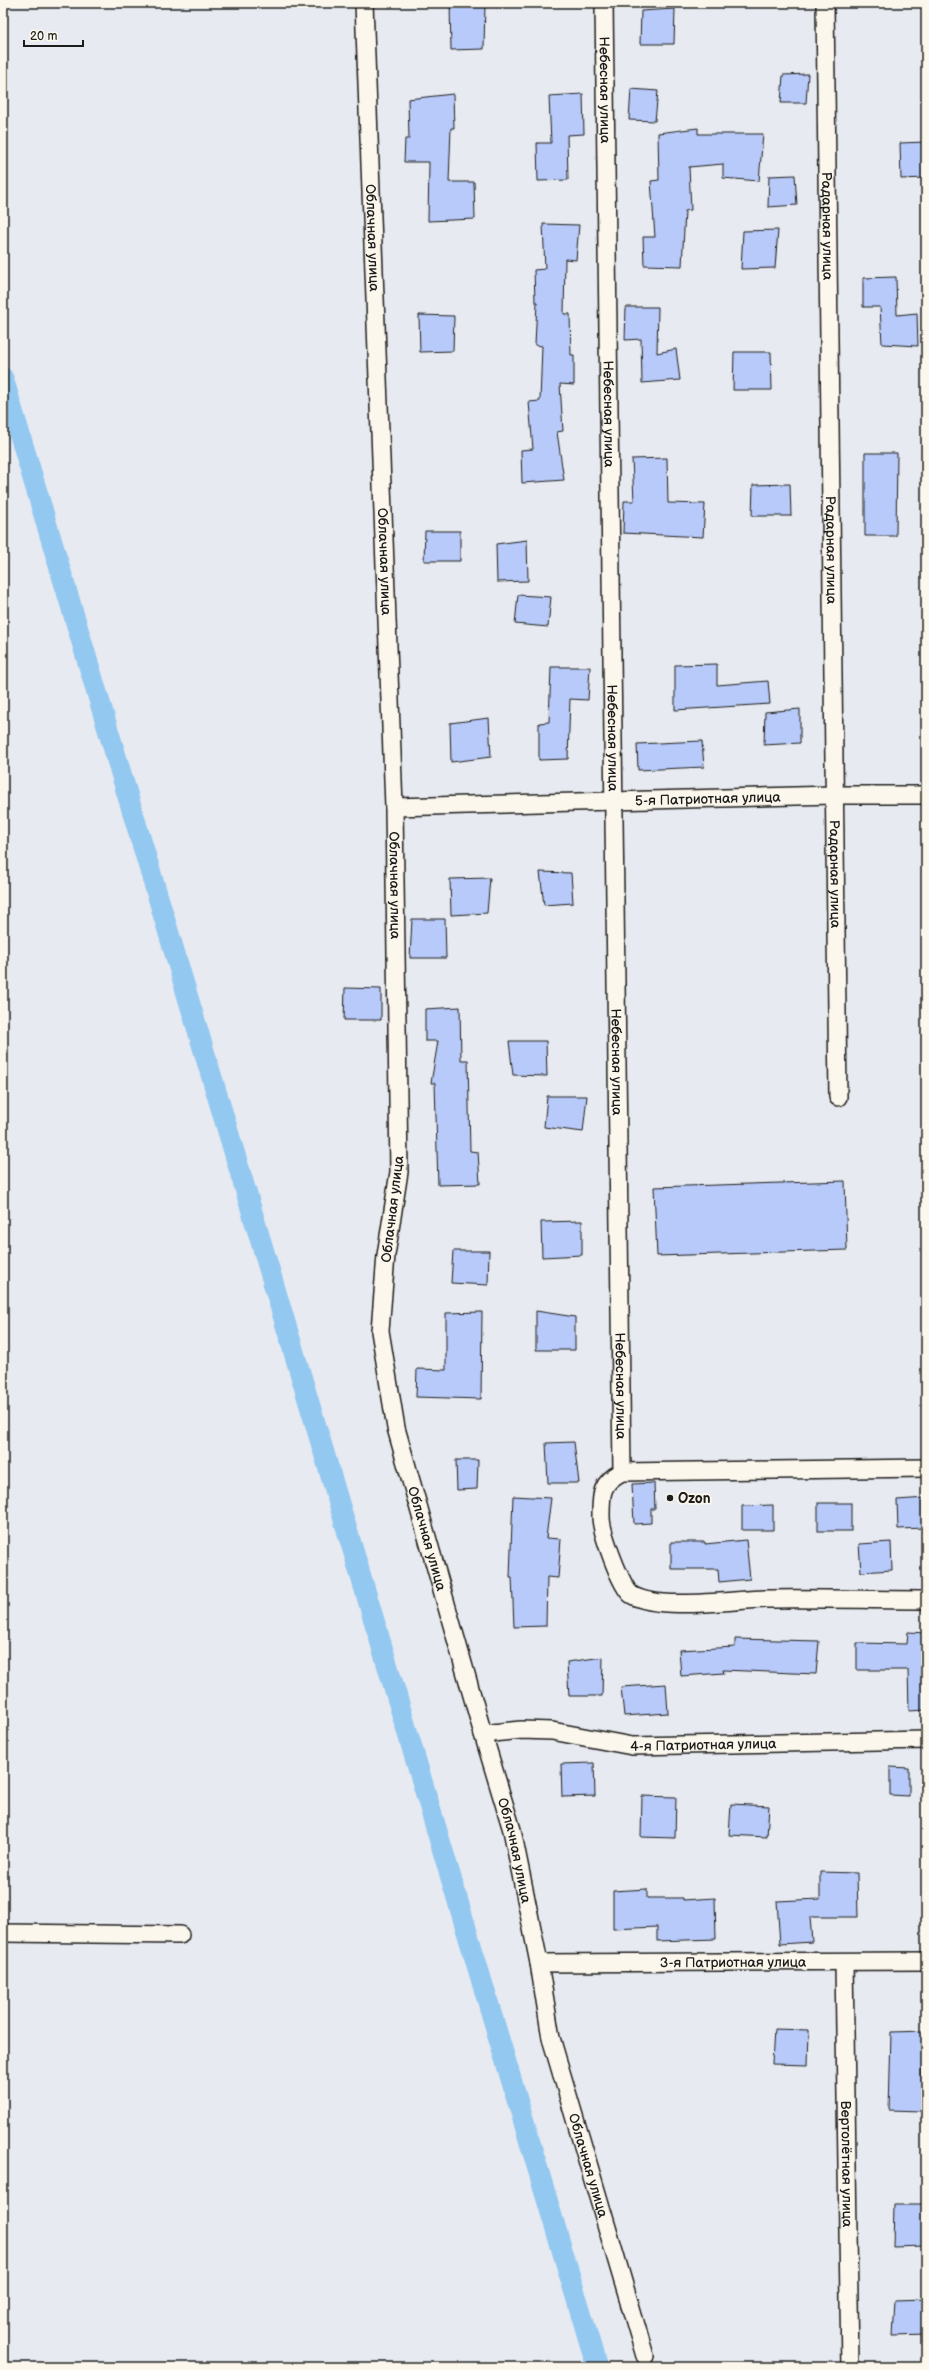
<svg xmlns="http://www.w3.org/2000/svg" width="929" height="2370" font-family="'Balsamiq Sans',sans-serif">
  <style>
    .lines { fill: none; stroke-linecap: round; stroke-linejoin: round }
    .canal { stroke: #93c8f1; stroke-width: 21 }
    .building { fill: #b7caf9; stroke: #1c1c1c }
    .minor-casing { stroke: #1c1c1c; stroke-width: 20 }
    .minor { stroke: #fbf7ec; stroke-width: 17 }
    .poi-dot { fill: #1c1c1c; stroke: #fbf7ec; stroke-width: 1.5 }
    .labels { text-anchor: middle; stroke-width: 3.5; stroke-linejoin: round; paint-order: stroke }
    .street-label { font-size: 14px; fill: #1c1c1c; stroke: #fbf7ec }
    .poi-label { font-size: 14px; font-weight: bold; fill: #1c1c1c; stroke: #fbf7ec; text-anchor: start }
  </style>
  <rect width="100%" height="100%" fill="#e7eaf0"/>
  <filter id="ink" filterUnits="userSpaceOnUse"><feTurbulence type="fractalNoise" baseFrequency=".025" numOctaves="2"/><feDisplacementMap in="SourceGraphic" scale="8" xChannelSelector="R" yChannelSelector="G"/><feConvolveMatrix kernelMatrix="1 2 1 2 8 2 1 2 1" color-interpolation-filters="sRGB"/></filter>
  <g filter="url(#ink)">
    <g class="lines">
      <polyline class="canal" points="3,378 597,2367"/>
    </g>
    <g class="building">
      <polygon points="485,3 484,49 451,50 450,5"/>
      <polygon points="675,9 674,44 640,44 641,11"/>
      <polygon points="808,74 806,103 781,103 783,75"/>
      <polygon points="631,89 658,91 655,121 629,120"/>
      <polygon points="453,94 454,128 451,128 449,182 474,182 475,219 428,221 429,162 404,162 405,139 409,139 408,99"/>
      <polygon points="583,94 584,134 567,135 568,180 538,181 537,143 551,143 549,96"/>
      <polygon points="698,128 698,134 763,134 759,181 723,178 723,164 689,167 691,210 685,211 682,266 644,265 643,237 655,237 651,181 659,180 658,133"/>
      <polygon points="926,142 926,178 901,179 900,143"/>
      <polygon points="795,175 797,205 768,207 769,176"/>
      <polygon points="543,224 579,225 576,260 565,259 564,314 570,314 571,355 574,355 574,385 560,384 563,431 557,432 564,480 522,483 521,450 533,449 529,402 540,401 542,346 535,345 537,302 535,302 534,270 545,269"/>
      <polygon points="778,230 775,268 741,269 743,231"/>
      <polygon points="896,277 897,315 917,313 918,346 882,344 880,307 863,307 863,278"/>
      <polygon points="626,307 658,307 657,353 676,349 680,380 642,383 641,339 625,340"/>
      <polygon points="419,315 454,316 453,351 420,352"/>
      <polygon points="734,352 771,352 772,390 733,390"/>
      <polygon points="865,453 897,453 896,536 865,536"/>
      <polygon points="667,458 668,503 705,504 703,537 623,533 624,501 634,501 632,459"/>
      <polygon points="790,484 791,516 752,516 753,485"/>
      <polygon points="425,531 460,531 460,561 424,561"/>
      <polygon points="527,540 528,581 497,582 496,544"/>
      <polygon points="518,595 551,597 548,627 515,624"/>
      <polygon points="717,664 717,685 768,681 770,704 675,710 675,665"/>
      <polygon points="551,667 590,667 588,700 570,699 568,759 539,760 539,723 549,722"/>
      <polygon points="800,709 800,743 764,745 765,712"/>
      <polygon points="489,718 491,757 451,762 450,723"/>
      <polygon points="702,741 704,767 638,770 637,744"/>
      <polygon points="540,872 571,873 573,903 544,905"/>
      <polygon points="490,878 487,913 451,915 450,879"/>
      <polygon points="412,919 445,919 446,958 410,958"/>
      <polygon points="345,988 381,989 381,1020 344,1020"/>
      <polygon points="460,1007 461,1060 468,1060 470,1151 478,1152 480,1184 438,1185 435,1083 431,1083 438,1041 425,1041 425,1009"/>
      <polygon points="509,1041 546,1041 547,1076 513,1075"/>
      <polygon points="547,1096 587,1096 583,1132 544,1127"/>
      <polygon points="845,1181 847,1250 657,1256 654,1187"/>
      <polygon points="582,1221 582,1255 542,1257 541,1222"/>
      <polygon points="453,1251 489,1251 488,1285 451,1283"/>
      <polygon points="536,1311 575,1317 575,1350 536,1350"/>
      <polygon points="482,1312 481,1399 416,1397 417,1369 446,1370 446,1313"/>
      <polygon points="574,1442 579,1483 548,1483 546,1443"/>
      <polygon points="456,1460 478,1460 477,1489 457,1490"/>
      <polygon points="654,1483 655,1509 651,1509 651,1523 634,1524 632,1484"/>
      <polygon points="513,1496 551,1498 546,1538 561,1539 558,1578 547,1577 546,1626 514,1627 512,1577 510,1577"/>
      <polygon points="926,1498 926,1528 898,1529 897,1500"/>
      <rect x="818" y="1503" width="33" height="28"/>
      <polygon points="773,1505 773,1530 742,1530 742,1506"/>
      <polygon points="746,1540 750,1579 719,1582 718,1569 671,1569 671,1542 705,1542 705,1544"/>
      <polygon points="891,1542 892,1570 861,1572 859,1544"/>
      <polygon points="908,1632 926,1633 926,1710 909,1711 908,1670 857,1670 857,1643 907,1644"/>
      <polygon points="735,1639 819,1641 816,1674 723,1670 724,1673 681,1676 679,1650 735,1647"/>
      <polygon points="603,1657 602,1696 569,1696 567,1662"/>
      <polygon points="666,1684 668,1713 624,1716 621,1687"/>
      <polygon points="594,1763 595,1796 562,1797 561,1764"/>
      <polygon points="890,1767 909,1768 909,1796 890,1795"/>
      <polygon points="642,1796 676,1797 675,1838 641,1837"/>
      <polygon points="731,1804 769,1806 767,1837 729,1835"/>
      <polygon points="820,1872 857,1873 858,1917 810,1917 812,1942 780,1944 777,1901 820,1899"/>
      <polygon points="647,1889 647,1898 683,1898 683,1900 715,1898 716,1939 657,1941 657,1927 613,1929 613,1891"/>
      <polygon points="774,2029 809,2030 808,2065 772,2064"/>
      <polygon points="926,2031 926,2070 922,2069 921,2111 889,2110 891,2032"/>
      <polygon points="894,2204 926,2204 926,2246 893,2247"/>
      <polygon points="926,2299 926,2335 893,2336 895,2300"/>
    </g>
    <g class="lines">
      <g class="minor-casing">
        <g id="minor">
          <path id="s1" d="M364,3L394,807L399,1172L386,1255L380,1331L396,1428L483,1734L512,1830L539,1963L551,2038L645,2356"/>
          <path id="s2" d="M604,3L622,1472"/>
          <path id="s3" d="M825,3L838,1097"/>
          <path id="s4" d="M394,807L834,795H926"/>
          <path d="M926,1468L622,1472C600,1483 601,1495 601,1517C601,1531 621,1588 632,1595C659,1611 732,1600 765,1599C819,1598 872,1600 926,1600"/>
          <path id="s5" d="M483,1734L521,1730L552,1731L632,1746L926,1740"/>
          <polyline points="3,1933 180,1935"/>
          <path id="s6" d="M844,1962L850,2367"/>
          <path id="s7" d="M539,1963L926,1961"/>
        </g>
      </g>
      <use href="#minor" class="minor"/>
    </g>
  </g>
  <circle class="poi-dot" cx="670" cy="1498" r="4"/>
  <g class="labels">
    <g class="street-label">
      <text dy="5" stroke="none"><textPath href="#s2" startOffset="87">Небесная улица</textPath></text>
      <text dy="5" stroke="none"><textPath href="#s3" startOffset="223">Радарная улица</textPath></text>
      <text dy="5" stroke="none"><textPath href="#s1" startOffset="235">Облачная улица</textPath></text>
      <text dy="5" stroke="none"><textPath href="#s2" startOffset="411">Небесная улица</textPath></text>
      <text dy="5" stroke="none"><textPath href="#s3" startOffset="547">Радарная улица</textPath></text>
      <text dy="5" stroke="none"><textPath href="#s1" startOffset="559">Облачная улица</textPath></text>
      <text dy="5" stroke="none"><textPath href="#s2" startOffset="735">Небесная улица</textPath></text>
      <text dy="5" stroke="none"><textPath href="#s4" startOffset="314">5-я Патриотная улица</textPath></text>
      <text dy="5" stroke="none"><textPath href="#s3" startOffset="871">Радарная улица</textPath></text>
      <text dy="5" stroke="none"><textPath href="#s1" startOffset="883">Облачная улица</textPath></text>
      <text dy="5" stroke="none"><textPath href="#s2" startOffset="1059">Небесная улица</textPath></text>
      <text transform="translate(392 1209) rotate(-83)" y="5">Облачная улица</text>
      <text dy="5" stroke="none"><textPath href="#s2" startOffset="1383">Небесная улица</textPath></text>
      <text dy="5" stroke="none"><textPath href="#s1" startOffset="1543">Облачная улица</textPath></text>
      <text dy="5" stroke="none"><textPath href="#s5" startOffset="222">4-я Патриотная улица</textPath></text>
      <text dy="5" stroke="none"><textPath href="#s1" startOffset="1867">Облачная улица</textPath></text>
      <text dy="5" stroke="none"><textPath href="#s7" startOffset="194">3-я Патриотная улица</textPath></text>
      <text dy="5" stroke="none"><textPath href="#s6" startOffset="202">Вертолётная улица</textPath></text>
      <text dy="5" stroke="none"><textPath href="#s1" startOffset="2191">Облачная улица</textPath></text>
    </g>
    <g class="poi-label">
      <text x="678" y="1503">Ozon</text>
    </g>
  </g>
  <rect width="929" height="2370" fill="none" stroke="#fbf7ec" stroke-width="16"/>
  <rect x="8" y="8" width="913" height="2354" fill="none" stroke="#1c1c1c" stroke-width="1.5" filter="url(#ink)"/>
  <path d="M24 40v6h59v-6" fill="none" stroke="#1c1c1c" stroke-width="2"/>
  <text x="30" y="40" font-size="12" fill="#1c1c1c" stroke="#fbf7ec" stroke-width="3" paint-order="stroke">20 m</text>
</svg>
